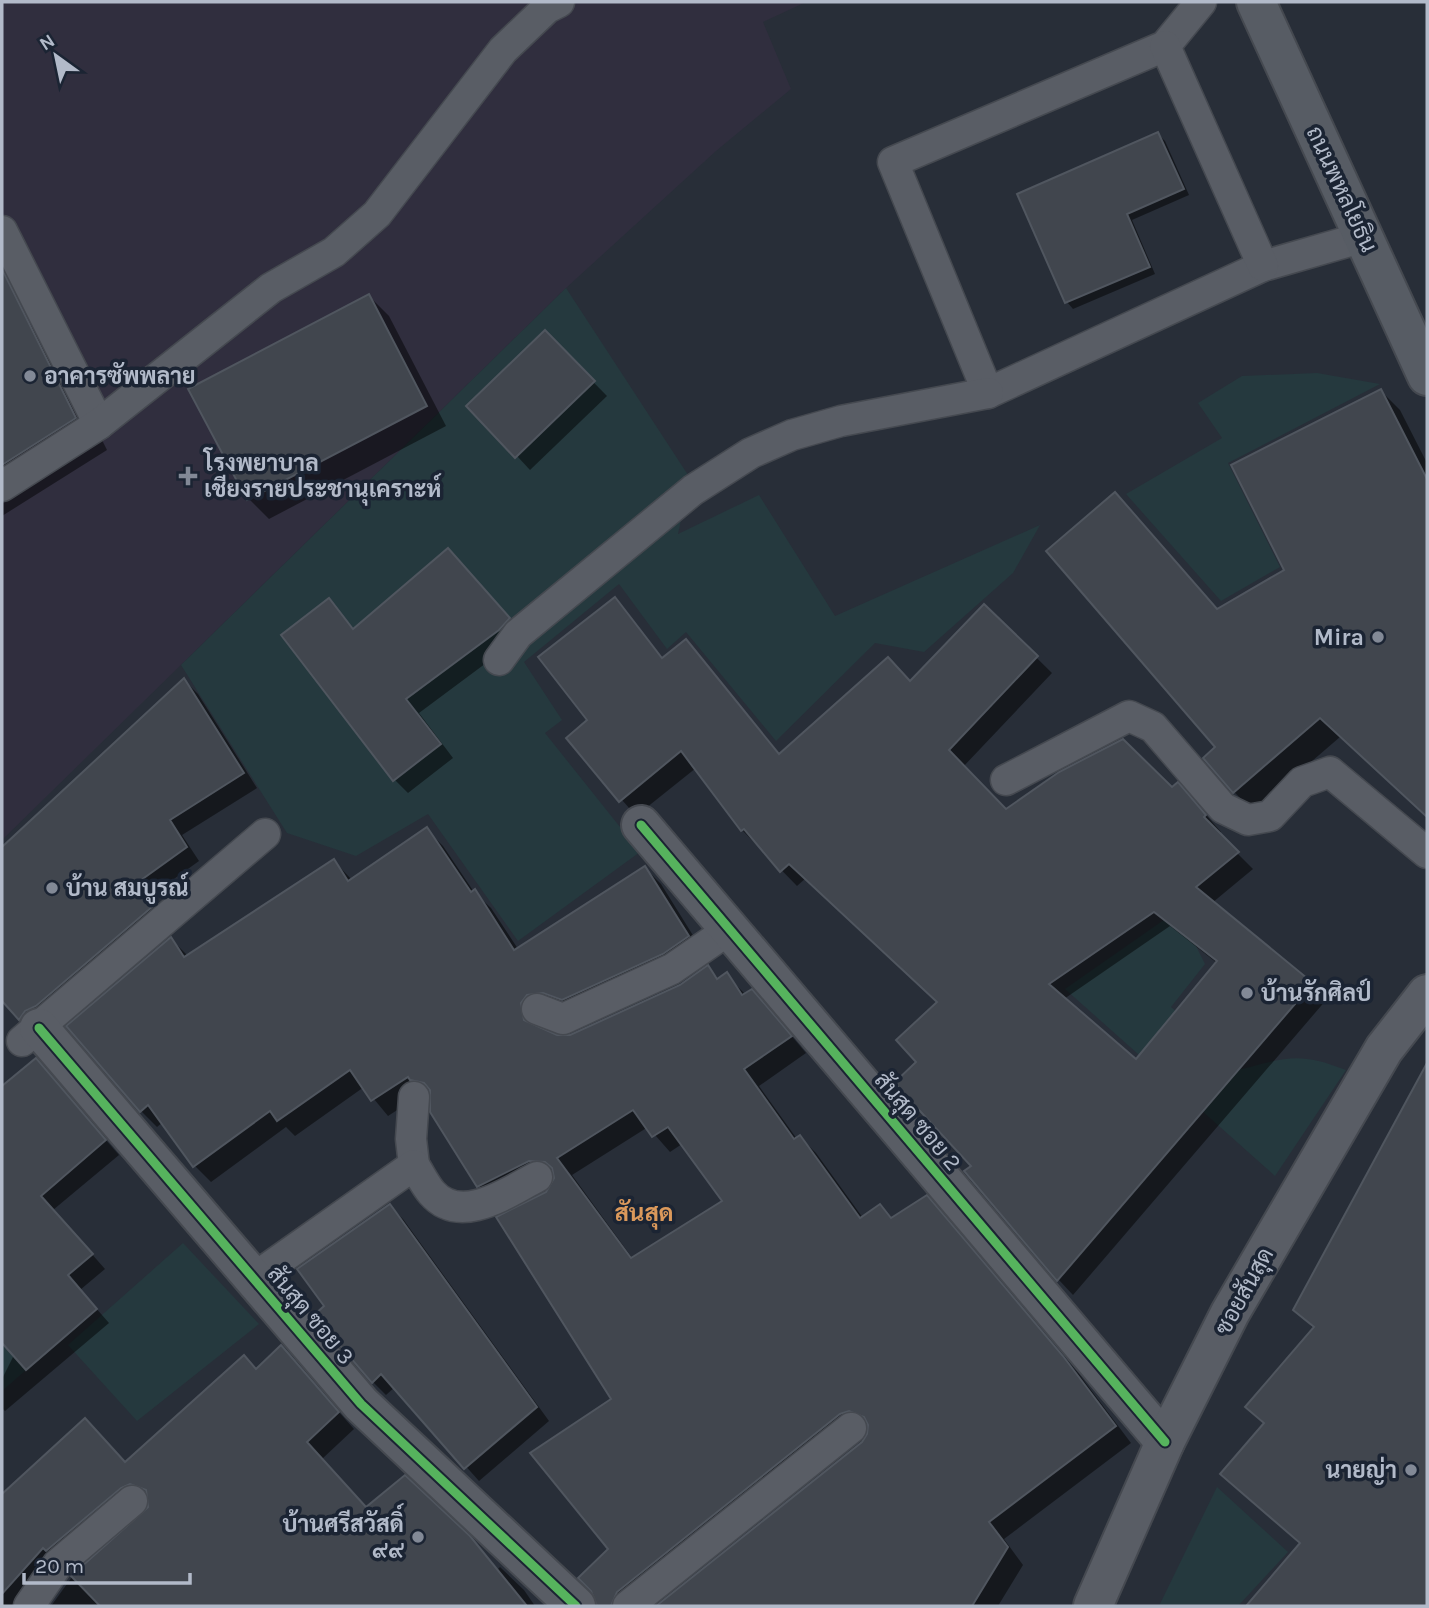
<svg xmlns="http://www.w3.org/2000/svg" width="1429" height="1608" font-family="Karla,Sarabun,sans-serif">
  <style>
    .medical { fill: #302e3e }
    .green { fill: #25393e }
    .shadow { fill: #0007; fill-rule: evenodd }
    .building { fill: #41464e; stroke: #50565f; stroke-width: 2; fill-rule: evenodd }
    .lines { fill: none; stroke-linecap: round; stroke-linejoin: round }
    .lane-casing { stroke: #454950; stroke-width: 33 }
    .street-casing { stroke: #454950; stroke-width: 42 }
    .secondary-casing { stroke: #454950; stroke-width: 42 }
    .lane { stroke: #595d65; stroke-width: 30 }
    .street { stroke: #595d65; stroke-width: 38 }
    .secondary { stroke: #575c64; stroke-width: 38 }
    .cycleway-casing { stroke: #1b2433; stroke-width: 13 }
    .cycleway { stroke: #56b35d; stroke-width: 9 }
    .poi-dot { fill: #828996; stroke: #1b2433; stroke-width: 2.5 }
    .labels { text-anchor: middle; stroke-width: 7; stroke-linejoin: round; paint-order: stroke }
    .street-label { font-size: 23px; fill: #b2bac9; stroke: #1b2433 }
    .poi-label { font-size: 23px; font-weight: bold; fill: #b2bac9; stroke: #1b2433; text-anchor: start }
    .neighbourhood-label { font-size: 24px; font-weight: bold; fill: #db995b; stroke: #1b2433 }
  </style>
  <rect width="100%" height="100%" fill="#282e38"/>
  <polygon class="medical" points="2,2 806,2 763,22 791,89 716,151 566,288 2,840"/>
  <g class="green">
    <polygon points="566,288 690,478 678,534 759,495 835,616 1040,525 1013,573 924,652 875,643 776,741 686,632 667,649 619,584 524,662 562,720 545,733 640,852 518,941 428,814 356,856 287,833 181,665"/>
    <polygon points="1317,373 1380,384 1228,463 1280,567 1221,601 1126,494 1222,438 1198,403 1242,376"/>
    <path d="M1201,894L1223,910L1195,944L1205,964L1171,1007L1242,1069C1288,1057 1300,1052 1346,1070L1275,1176L1065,989Z"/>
    <polygon points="183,1243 259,1324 137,1421 68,1345"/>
    <polygon points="2,1345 26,1370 2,1391"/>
    <polygon points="1217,1487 1288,1552 1238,1606 1159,1606"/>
  </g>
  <g class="shadow">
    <polygon points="1158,134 1165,141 1189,195 1132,220 1155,274 1073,309 1067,302"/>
    <polygon points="2,283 22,322 26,320 58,352 107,450 2,516"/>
    <polygon points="369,296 389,316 446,426 269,519 249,499 191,390"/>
    <polygon points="545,333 607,396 530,470 517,456"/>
    <polygon points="1381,391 1400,410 1427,463 1427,816 1340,737 1254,811 1234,792 1115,495 1218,611 1287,571"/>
    <polygon points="462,564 522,633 513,643 419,713 453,758 408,793 394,779 329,600 355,630"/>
    <path d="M615,600L664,659L686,641L781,755L911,682L984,606L1052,673L963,767L1006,811L1172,790L1193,800L1221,832L1218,834L1253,869L1212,903L1327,999L1073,1295L1058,1279L974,1166L919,1062L939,1002L806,878L797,886L742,830L696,768L636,816L568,738L589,720ZM1170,926L1217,963L1136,1062L1064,999Z"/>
    <polygon points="184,680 198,694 257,788 182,835 199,861 149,897 165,921 33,1032 2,999 2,850"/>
    <path d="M427,830L443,846L474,892L491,908L518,949L645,868L661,884L704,953L536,1020L538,1029L556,1037H570L680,986L708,968L719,979L726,975L746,995L768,1008L806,1053L759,1086L797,1139L800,1137L816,1153L863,1218L880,1206L893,1219L942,1213L1079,1374L1131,1443L1004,1539L1023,1565L998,1606H659L863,1443L869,1434L868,1428L857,1430L636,1606H599L611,1549L613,1400L547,1193L557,1177H546L495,1202L479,1186L431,1096L425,1092L388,1116L364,1087L295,1136L286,1127L211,1182L195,1166L163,1122L157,1127L141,1111L171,939L188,956L334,861L352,880ZM648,1127L670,1152L682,1144L725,1202L633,1259L572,1175Z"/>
    <polygon points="36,1060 119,1155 53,1210 105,1269 80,1290 109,1323 5,1411 2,1408 2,1379 14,1355 2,1341 2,1088"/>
    <polygon points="1427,1102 1427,1606 1248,1606 1301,1545 1222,1474 1265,1424 1314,1329 1295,1310"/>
    <polygon points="390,1206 403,1219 549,1421 479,1481 395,1387 386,1395 373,1382"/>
    <polygon points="281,1347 354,1429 322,1459 367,1509 469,1538 498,1569 500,1567 524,1590 535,1606 51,1606 72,1577 150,1507 147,1499 137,1503 35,1606 2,1606 2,1497 85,1420 126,1463 256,1370"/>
  </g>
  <g class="building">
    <polygon points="1158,132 1184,189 1127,214 1150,267 1065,303 1017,194"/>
    <polygon points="2,269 76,418 2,465"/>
    <polygon points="369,294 427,406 247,500 188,389"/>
    <polygon points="545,330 595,381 515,458 466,406"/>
    <polygon points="1381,389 1427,479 1427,817 1320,718 1233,793 1203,758 1215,747 1046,551 1115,492 1217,609 1284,570 1231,465"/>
    <polygon points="448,548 510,618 499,630 406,699 441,744 393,781 281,635 329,598 353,629"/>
    <path d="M615,597L662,658L686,639L779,754L888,657L910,681L984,604L1038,656L949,750L1006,809L1059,772L1123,739L1172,787L1178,782L1206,815L1204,817L1239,852L1196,887L1313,983L1057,1281L964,1171L971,1166L894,1083L916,1062L896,1040L937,1002L789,864L780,872L744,829L741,831L681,751L619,802L566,738L587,720L538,657ZM1154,912L1217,961L1136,1059L1049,984Z"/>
    <polygon points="184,678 244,773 170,820 187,847 137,883 152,907 36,1006 25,1011 19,1020 2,1001 2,847"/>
    <path d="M427,827L471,892L475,889L514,950L645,866L689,936L663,954L562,1000L543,993L527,995L521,1003L524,1020L557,1035H570L680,985L708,965L717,979L727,972L742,995L752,989L792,1036L744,1069L794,1139L800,1135L860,1218L880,1204L891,1218L927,1195L1063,1356L1116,1426L989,1522L1008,1547L972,1606H656L862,1442L867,1434L868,1425L864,1417L849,1411L840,1414L617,1592L611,1606H597L591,1591L578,1578L608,1549L530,1453L611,1399L496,1217L546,1192L554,1178L552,1168L545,1162L529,1161L477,1187L430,1112V1090L424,1083L410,1080L408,1077L371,1101L350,1070L277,1121L270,1111L193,1167L148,1105L140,1112L66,1026L171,937L184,957L334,859L348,881ZM633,1110L652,1137L668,1127L722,1201L631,1258L557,1158Z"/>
    <polygon points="36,1058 106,1140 41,1196 93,1254 68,1275 97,1309 26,1370 2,1343 2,1086"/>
    <polygon points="1427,1063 1427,1606 1246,1606 1300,1543 1220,1474 1264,1423 1245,1407 1314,1327 1293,1310"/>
    <polygon points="390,1204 537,1407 464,1469 381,1374 372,1383 314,1315 324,1306 297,1269"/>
    <polygon points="281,1345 339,1412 307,1442 366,1507 405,1475 470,1536 527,1606 100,1606 71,1576 148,1507 146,1490 130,1484 121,1488 46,1551 43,1548 2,1594 2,1494 85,1418 125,1462 244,1355 256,1369"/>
  </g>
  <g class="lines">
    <g class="lane-casing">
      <g id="lane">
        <polyline points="1201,2 1165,46 893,162 988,393 1263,266 1364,237"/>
        <polyline points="1165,46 1263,266"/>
        <polyline points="2,231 99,424"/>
        <polyline points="2,486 99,424 271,288 334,252 377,214 503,50 547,8 559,2"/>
        <polyline points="499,660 518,634 693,490 751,453 792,435 841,421 988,393"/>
        <polyline points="1006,780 1129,716 1153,727 1223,808 1248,820 1270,816 1302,782 1330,772 1427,853"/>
        <polyline points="537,1009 563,1019 672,969 730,929"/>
        <polyline points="22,1041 265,834"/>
        <polyline points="414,1097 411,1139 414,1165"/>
        <path d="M254,1278L414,1165C420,1174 425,1185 432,1193C461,1226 508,1192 537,1177"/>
        <polyline points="29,1606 58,1564 132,1501"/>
        <polyline points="628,1606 851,1428"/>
      </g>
    </g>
    <g class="street-casing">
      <g id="street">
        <polyline points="641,825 1165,1442"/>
        <polyline points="39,1028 361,1404 576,1606"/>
        <polyline points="1093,1606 1165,1442 1230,1313 1384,1049 1427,994"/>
      </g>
    </g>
    <g class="secondary-casing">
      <polyline id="secondary" points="1256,2 1427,376"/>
    </g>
    <use href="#lane" class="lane"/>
    <use href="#street" class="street"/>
    <use href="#secondary" class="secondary"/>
    <g class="cycleway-casing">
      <g id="cycleway">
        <polyline points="641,825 1165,1442"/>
        <polyline points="39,1028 361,1404 576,1606"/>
      </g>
    </g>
    <use href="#cycleway" class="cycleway"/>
  </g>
  <g class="poi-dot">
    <circle cx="30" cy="376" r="7"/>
    <path d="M184.5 465.5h7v7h7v7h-7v7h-7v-7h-7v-7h7z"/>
    <circle cx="1378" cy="637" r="7"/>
    <circle cx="52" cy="888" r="7"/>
    <circle cx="1247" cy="993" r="7"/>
    <circle cx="1411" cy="1470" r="7"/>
    <circle cx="418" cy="1537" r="7"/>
  </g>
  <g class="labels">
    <g class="street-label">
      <text transform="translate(1342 189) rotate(65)" y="8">ถนนพหลโยธิน</text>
      <text transform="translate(918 1121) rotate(50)" y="8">สันสุด ซอย 2</text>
      <text transform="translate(1244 1291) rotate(-61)" y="8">ซอยสันสุด</text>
      <text transform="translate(311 1315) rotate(50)" y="8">สันสุด ซอย 3</text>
    </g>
    <g class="poi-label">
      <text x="44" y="384">อาคารซัพพลาย</text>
      <text x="204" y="471">โรงพยาบาล<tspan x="204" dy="26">เชียงรายประชานุเคราะห์</tspan></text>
      <text x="1364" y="645" text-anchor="end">Mira</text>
      <text x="66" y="896">บ้าน สมบูรณ์</text>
      <text x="1261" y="1001">บ้านรักศิลป์</text>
      <text x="1397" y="1478" text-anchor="end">นายญ่า</text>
      <text x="404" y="1532" text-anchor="end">บ้านศรีสวัสดิ์<tspan x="404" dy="26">๙๙</tspan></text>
    </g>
    <g class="neighbourhood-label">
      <text x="644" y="1221">สันสุด</text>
    </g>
  </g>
  <rect width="1429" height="1608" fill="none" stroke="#b2bac9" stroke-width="7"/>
  <g transform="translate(56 56) rotate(327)" stroke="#1b2433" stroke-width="5" paint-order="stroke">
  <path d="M0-5L12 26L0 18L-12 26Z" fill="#b2bac9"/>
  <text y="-10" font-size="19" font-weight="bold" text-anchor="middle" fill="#b2bac9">N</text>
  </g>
  <path d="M24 1573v10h166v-10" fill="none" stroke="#b2bac9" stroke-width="3.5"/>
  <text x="35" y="1573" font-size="21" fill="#b2bac9" stroke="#1b2433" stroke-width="5" paint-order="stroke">20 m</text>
</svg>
